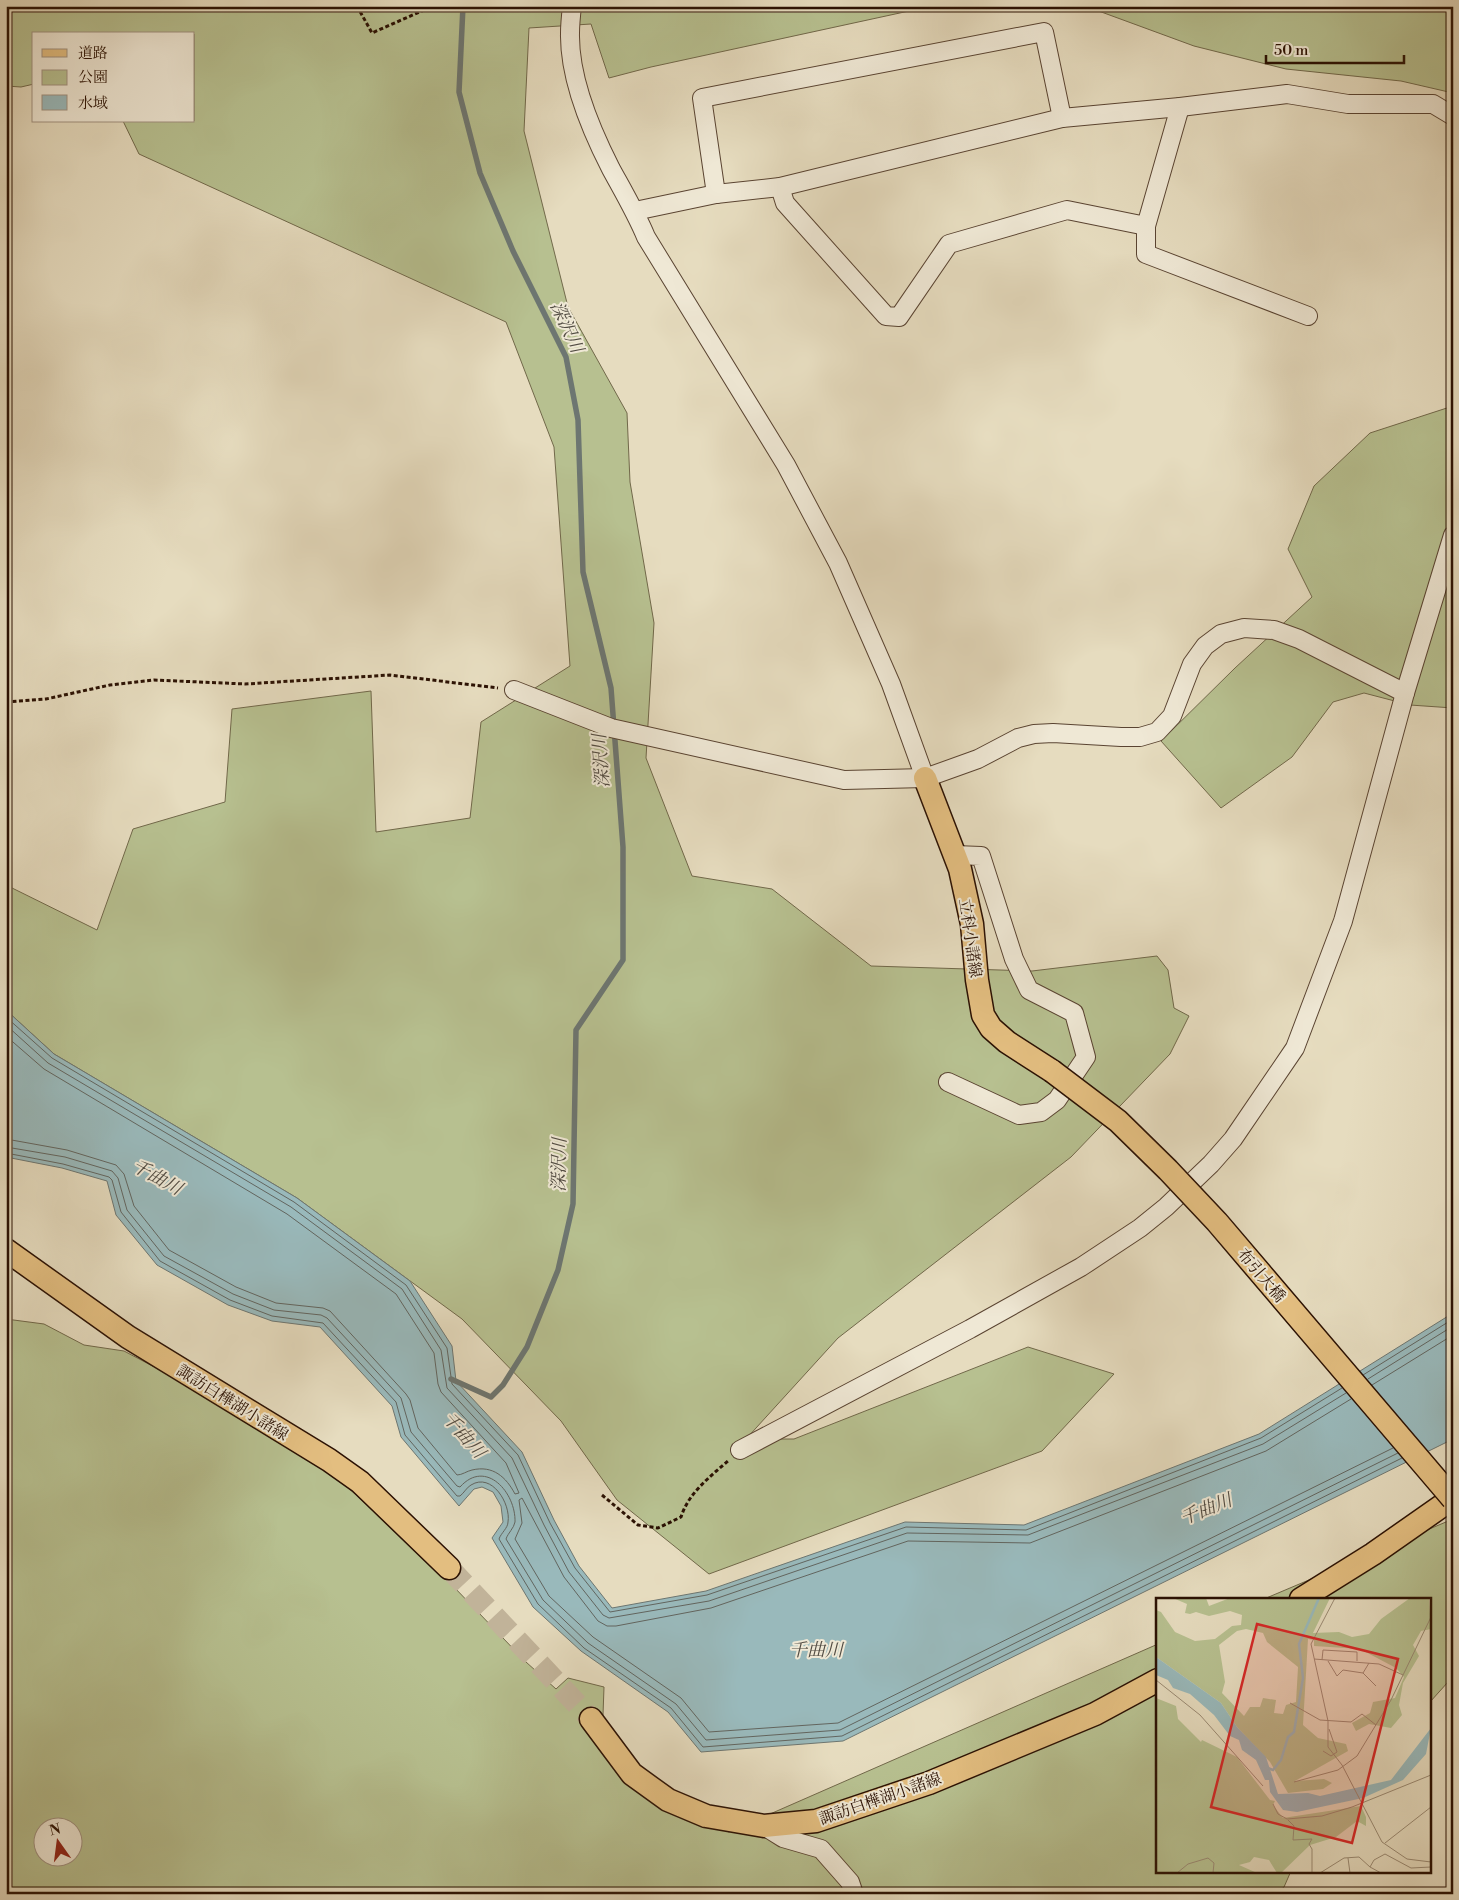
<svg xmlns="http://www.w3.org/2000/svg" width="1459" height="1900" font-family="'Libre Bodoni','Noto Serif JP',serif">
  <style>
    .green { fill: #b7c090; stroke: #71684a; fill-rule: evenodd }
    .water { fill: #99b9bb; stroke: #6d7671 }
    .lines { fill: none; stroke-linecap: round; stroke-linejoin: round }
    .shore { stroke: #62655f; stroke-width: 1 }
    .stream { stroke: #6d7671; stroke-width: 5.5 }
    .major-tunnel { stroke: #c1b399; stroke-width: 22; stroke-dasharray: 22 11; stroke-linecap: butt }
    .minor-casing { stroke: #5a4432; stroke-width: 20 }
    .major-casing { stroke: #2b1103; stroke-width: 25 }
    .path { stroke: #2b1103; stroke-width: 3; stroke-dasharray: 4 2.5; stroke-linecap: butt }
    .minor { stroke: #efe8d5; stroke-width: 18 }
    .major { stroke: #e3be80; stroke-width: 22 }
    .major-bridge-casing { stroke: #2b1103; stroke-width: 25; stroke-linecap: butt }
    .major-bridge { stroke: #e3be80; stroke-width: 22 }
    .labels { text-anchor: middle; stroke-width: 4; stroke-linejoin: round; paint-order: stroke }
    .street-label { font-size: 16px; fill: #2b1103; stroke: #efe8d5 }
    .water-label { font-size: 18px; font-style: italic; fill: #524c43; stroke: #efe8d5 }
    .inset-river { fill: none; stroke: #99b9bb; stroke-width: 2.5 }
    .inset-road { fill: none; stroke: #9b8b74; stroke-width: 1 }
    .view { fill: #d62828; fill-opacity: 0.15; stroke: #d62828; stroke-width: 2.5 }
    .inset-edge { fill: none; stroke: #2b1103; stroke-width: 2.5 }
  </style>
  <rect width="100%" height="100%" fill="#e6dcbf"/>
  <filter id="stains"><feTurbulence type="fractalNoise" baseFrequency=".004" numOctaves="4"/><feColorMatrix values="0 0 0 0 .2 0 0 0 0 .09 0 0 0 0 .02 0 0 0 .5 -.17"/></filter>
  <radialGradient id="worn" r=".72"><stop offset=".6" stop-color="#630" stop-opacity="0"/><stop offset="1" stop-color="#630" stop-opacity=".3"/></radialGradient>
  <g class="green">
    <polygon points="6,6 932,6 651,67 609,78 591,24 529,28 524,131 568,307 627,413 630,482 654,623 646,758 692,876 772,889 871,966 1032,971 1157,956 1168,970 1174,1008 1189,1016 1170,1054 1071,1157 838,1338 746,1439 794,1439 1028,1347 1114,1374 1042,1451 709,1574 617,1500 561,1421 462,1319 297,1198 54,1054 6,1010 6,885 97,930 133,829 225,802 232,709 371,691 376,832 470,818 481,722 570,666 554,447 506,322 139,154 123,121 194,121 194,34 34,34 34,84 21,87 6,86"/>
    <polygon points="1085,6 1453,6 1453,93 1401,81 1286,69 1194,46"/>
    <polygon points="1453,406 1453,708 1410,705 1364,693 1333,702 1292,757 1221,808 1161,741 1235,668 1312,597 1288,549 1314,486 1370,433"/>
    <path d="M6,1319L44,1324L84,1345L124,1351L223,1403L324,1466L428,1560L526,1662L556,1689L568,1678L604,1687L603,1715L591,1723L688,1817L729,1832L1158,1644V1871H1291L1284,1887L1276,1894H6ZM42,1828H72V1858H42Z"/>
    <polygon points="1453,1519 1453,1683 1448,1682 1430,1702 1430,1599 1264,1599"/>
  </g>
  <polygon class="water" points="6,1010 54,1054 297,1198 410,1281 452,1346 456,1381 522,1452 554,1520 579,1566 612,1608 706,1591 905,1522 1024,1525 1259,1434 1453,1313 1453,1439 843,1741 701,1752 668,1712 581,1651 533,1607 492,1538 503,1522 501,1506 493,1492 482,1487 474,1489 459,1506 401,1437 392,1406 320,1327 272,1321 228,1305 157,1265 116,1215 107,1181 62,1168 6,1157"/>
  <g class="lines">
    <g class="shore">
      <polyline points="6,1017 52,1058 294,1202 406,1285 447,1348 452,1384 518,1455 550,1523 575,1568 610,1612 707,1595 906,1527 1026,1530 1261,1438 1342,1388"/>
      <polyline points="6,1025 48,1063 291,1207 402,1289 441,1350 447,1388 512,1458 544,1525 569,1572 603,1615 609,1618 709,1601 907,1533 1028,1535 1263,1444 1346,1393"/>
      <path d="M6,1036L44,1069L287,1214L396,1294L434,1353L438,1384L441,1392L506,1463L519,1493L515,1494C506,1477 493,1465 472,1470C467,1471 462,1475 457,1475L418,1428L410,1400L406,1394L330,1311L323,1308L276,1303L236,1287L169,1250L134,1206L124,1174L116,1165L67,1150L6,1139"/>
      <path d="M6,1147L65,1157L112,1171L118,1178L127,1210L164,1256L233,1294L274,1310L321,1315L327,1318L401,1398L411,1432L457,1486L460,1487C486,1458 516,1493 515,1522C514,1528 508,1533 506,1539L543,1600L588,1643L676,1704L706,1740L840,1730L1398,1453"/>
      <path d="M6,1153L63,1164L109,1177L112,1180L121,1212L160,1261L230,1300L272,1316L323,1323L396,1402L405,1435L457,1496H460C464,1493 467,1487 471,1485C492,1472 511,1504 508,1522C508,1528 501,1533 499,1539L538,1604L584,1648L671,1708L703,1747L842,1736L1402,1458"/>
      <polyline points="1363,1375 1453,1319"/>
      <polyline points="1368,1379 1453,1326"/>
      <polyline points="1372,1385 1453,1335"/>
      <polyline points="1351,1399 1266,1451 1030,1543 908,1541 711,1608 616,1626 607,1626 598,1621 564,1577 522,1498 519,1500 522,1523 515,1539 549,1596 593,1637 681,1698 709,1732 838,1723 1393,1448"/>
    </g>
    <polyline class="stream" points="451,1379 491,1397 503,1385 527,1347 558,1270 573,1204 576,1030 623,960 623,847 611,688 583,572 578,420 566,357 513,251 480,173 459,92 463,6"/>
    <polyline class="major-tunnel" points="449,1568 591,1719"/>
    <g class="minor-casing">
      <g id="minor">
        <path d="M572,6C571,15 570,24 570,33C569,77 591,130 611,169C623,191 636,213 646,237L786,465L838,563L891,684L925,778"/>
        <polyline points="780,187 785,203 886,316 899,317 949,244 1067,210 1146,226 1180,107"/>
        <polyline points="716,194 702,98 1044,32 1062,118"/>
        <polyline points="635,211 716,194 780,187 1062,118 1180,107 1287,94 1348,104 1433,104 1453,116"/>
        <polyline points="1146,226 1146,254 1308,316"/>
        <polyline points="514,690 611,728 844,780 925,778 978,759 1018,738 1034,734 1053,733 1121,737 1140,737 1157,732 1172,716 1192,664 1205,646 1221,634 1244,628 1274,630 1299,639 1405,693"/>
        <polyline points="948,1082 1019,1115 1041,1112 1057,1100 1086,1057 1074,1013 1029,990 1014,959 981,856 955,855"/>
        <polyline points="740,1450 970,1329 1081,1267 1140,1228 1166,1207 1211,1164 1233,1139 1295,1048 1343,921 1405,693 1453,535"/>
        <polyline points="764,1826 783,1838 821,1849 850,1882 854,1894"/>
      </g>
    </g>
    <g class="major-casing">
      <g id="major">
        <polyline points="925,778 960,869 972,924 977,980 983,1015 991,1028 1007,1042 1052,1071"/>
        <polyline points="6,1250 128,1337 329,1460 360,1482 449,1568"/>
        <polyline points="1301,1599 1373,1554 1453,1498"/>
        <polyline points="591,1719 632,1774 668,1800 706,1816 764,1826 816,1821 929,1783 1095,1714 1158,1680"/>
      </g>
    </g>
    <g class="path">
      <polyline points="357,6 372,33 433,6"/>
      <polyline points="6,702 46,699 110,685 154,680 245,684 390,675 498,688"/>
      <path d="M602,1495L638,1525L658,1528L681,1517C689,1492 710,1477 729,1460"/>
    </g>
    <use href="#minor" class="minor"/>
    <use href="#major" class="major"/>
    <g class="major-bridge-casing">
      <polyline id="major-bridge" points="1052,1071 1118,1121 1168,1170 1217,1222 1453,1499"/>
    </g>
    <use href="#major-bridge" class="major-bridge"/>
  </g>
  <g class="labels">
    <g class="street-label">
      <text transform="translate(971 938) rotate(82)" y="6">立科小諸線</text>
      <text transform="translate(1262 1275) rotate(50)" y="6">布引大橋</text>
      <text transform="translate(233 1402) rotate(32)" y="6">諏訪白樺湖小諸線</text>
      <text transform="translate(880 1798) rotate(-19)" y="6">諏訪白樺湖小諸線</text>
    </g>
    <g class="water-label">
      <text transform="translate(567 327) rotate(65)" y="6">深沢川</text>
      <text transform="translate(601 761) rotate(-94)" y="6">深沢川</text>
      <text transform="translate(559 1165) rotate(-89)" y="6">深沢川</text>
      <text transform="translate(157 1177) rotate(29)" y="6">千曲川</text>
      <text transform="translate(464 1435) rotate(49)" y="6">千曲川</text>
      <text transform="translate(1206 1509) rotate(-22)" y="6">千曲川</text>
      <text x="816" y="1656">千曲川</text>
    </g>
  </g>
  <g transform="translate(1156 1598)">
    <rect width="275" height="275" fill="#e6dcbf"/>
    <path d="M17,0H50L53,8L74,0H174L157,35L183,34L196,39L213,36L225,21L254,0H273L275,31L265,33L257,47L263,58L247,85L243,107L246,117L235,130L213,126L200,133L196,125L214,115L217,104L239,100L248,79L240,70L204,51L158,48V42L152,41L147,127L162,140L190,146L192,153L139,183L168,181L176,185L167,191L132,195L114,164L81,129L65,105L0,59V12L5,14L19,34L39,43L59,41L76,28L85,27L86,17L74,13L53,18L40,14L34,16L29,15L31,6ZM90,31L107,35L111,44L142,69L140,104L130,107L127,116L118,115L120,102L107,100L104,109H94L88,118L66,95L69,84L63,47L81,33ZM0,100L20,108L22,121L45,144L46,142L81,159L114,202L119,203L117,207L127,220L205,208L210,219V228L201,223L180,239L154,247L125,275H121L113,262L98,259L94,264L83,267L101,275H0Z" fill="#b7c090" fill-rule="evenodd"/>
    <path d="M0,59L65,105L81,129L110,159L122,196L152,195L164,198L235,182L275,130L270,156L247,182L207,200L141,214L127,212L114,194L113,182H109L100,162L86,152L83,142L74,138L58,117L34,96L17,90L12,82L0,77Z" fill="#99b9bb"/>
    <path class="inset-river" d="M112,170L117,172L125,162L132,139L138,134L147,80L143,46L163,0"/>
    <path class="inset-road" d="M158,61L223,66L247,77M166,62L167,52L201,54V63M172,63L181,78L187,72L207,75L213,65M207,75L220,88M0,82L44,117L107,188M134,105L164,122L195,124L206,116L220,127M172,123L155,46L179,0M172,123V149L186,167L226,244L251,261L275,264M167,153L175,158L181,154L173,131M138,184L182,172L201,158L235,102L275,19M117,206L122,216L131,221L166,218L196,209L275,177M132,222L138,228L137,242L156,241L153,246L156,251V275M229,245L275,209M192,260L194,275M21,275L32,266L52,260L58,265L57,275M164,275L188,260L203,259L214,269M225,275L214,269L218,262L229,256L255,270L275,269"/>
    <path class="view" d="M101,26L242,61L196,245L55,209Z"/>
    <rect width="275" height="275" class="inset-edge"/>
  </g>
  <rect width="1459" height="1900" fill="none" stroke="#e6dcbf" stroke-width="25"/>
  <rect x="8" y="8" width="1444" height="1885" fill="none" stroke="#2b1103" stroke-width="2.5"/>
  <rect x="12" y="12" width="1434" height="1875" fill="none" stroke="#2b1103"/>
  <rect x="32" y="32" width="162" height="90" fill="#efe8d5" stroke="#a19281"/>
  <rect x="42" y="49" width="25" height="8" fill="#e3be80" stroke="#a19281"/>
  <text x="78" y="58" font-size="15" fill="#2b1103">道路</text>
  <rect x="42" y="70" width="25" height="15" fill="#b7c090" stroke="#a19281"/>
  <text x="78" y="82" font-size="15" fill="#2b1103">公園</text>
  <rect x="42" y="95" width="25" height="15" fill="#99b9bb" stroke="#a19281"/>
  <text x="78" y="108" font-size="15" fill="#2b1103">水域</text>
  <g transform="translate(58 1842) rotate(346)"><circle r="24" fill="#efe8d5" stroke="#a19281"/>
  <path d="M0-4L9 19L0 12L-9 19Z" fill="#8f2418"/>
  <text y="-8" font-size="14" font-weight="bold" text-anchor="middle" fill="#2b1103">N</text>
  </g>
  <path d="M1266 55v8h138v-8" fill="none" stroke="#2b1103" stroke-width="2.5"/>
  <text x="1274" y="55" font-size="15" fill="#2b1103" stroke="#efe8d5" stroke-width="4" paint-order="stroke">50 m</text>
  <rect width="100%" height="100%" filter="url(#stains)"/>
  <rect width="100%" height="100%" fill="url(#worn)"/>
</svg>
